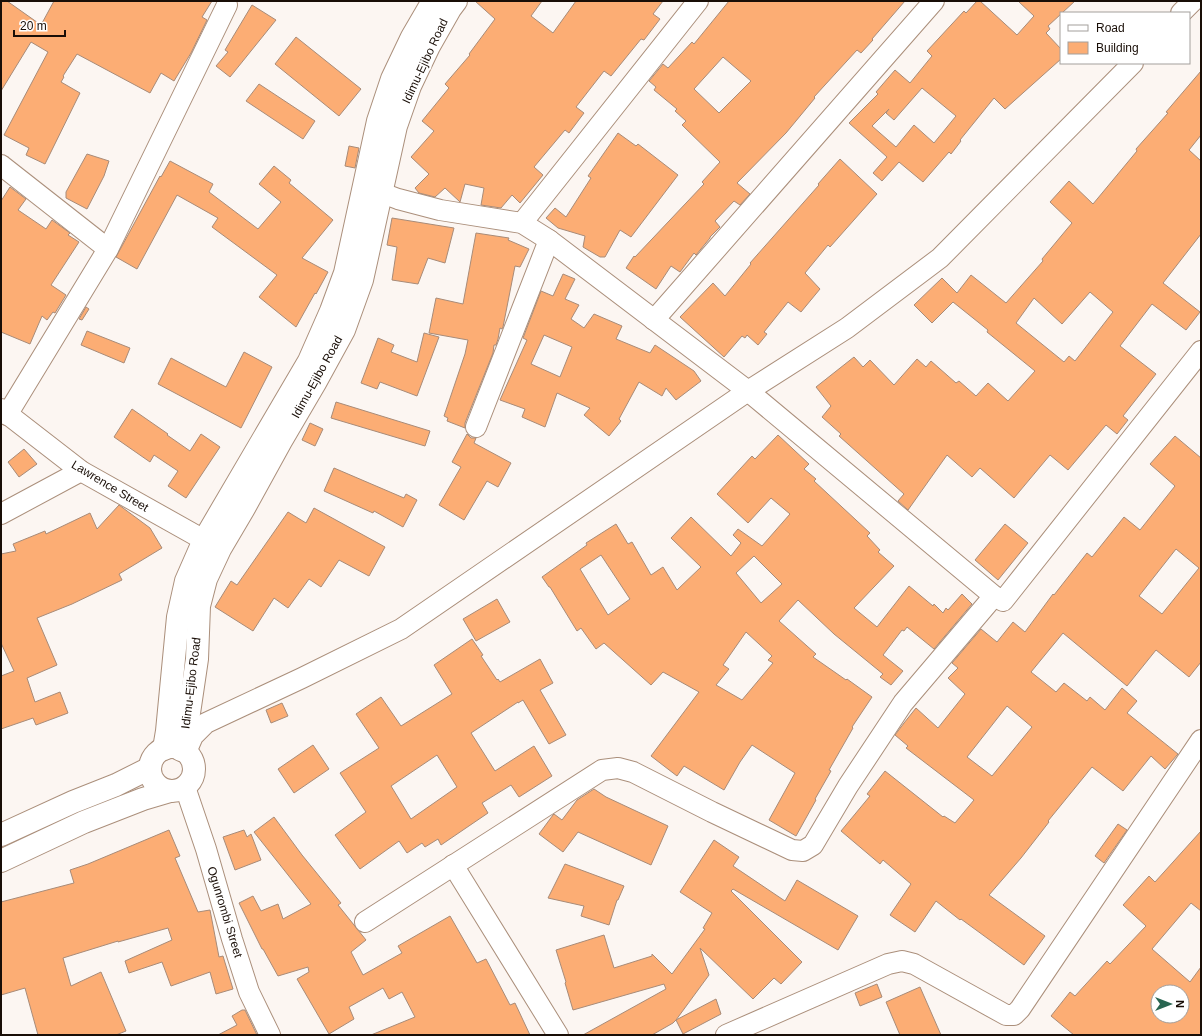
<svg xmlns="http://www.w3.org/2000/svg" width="1202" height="1036" font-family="Helvetica,sans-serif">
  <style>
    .building { fill: #fcad74; stroke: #a88b78; fill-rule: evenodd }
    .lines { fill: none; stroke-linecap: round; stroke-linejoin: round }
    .minor-casing { stroke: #ab8f7b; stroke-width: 22 }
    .major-casing { stroke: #ab8f7b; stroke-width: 24 }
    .minor { stroke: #fff; stroke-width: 20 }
    .major { stroke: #fff; stroke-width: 22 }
    .labels { text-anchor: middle; stroke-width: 4; stroke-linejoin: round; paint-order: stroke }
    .street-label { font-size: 12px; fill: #190e07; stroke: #fff }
  </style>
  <rect width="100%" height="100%" fill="#fcf6f2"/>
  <g class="building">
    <polygon points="1,1 7,1 41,25 54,1 212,1 202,17 207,20 191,53 174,81 161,73 150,93 77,54 63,76 64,77 61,82 80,93 45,164 26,155 29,148 4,135 48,52 31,42 1,91"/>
    <polygon points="475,1 542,1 531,16 553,33 576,1 663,1 653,14 660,19 644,40 641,39 611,76 604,71 576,107 584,113 569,133 565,130 534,167 543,175 520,203 512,195 501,208 481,205 484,188 465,184 460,202 445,188 435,197 419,193 415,188 429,174 411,157 434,131 422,121 449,88 445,84 470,55 469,54 495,19"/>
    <path d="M729,1H905L872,39L873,40L861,53L857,50L814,97L815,98L786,133L737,183L750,194L740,205L734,201L715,221L720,227L710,237V238L696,255L694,253L680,272L671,266L656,289L626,268L634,256L635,257L704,184L702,182L720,162L682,125L686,121L675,111L677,109L654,90L656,87L649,81L663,64L668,68L692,42L694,44ZM723,57L751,81L719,113L694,89Z"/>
    <path d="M977,1H980L1017,35L1034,16L1018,1H1075L1062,13H1061V14L1048,26L1050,29L1046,33L1061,49V59L1005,109L994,98L960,140L961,141L951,154L949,152L923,182L899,162L882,181L873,173L887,157L849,123L878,94L876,92L895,70L910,83L932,56L927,51L964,11L966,13ZM922,88L956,116L934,143L914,125L896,147L872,126L889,109L886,113L894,120Z"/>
    <polygon points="252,5 276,20 230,77 216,66 228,52 225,50"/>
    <polygon points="296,37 361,89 339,116 275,64"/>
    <path d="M1201,71V135L1189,150L1201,161V234L1163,283L1200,312L1186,330L1152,304L1120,346L1156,374L1123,416L1128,420L1117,434L1106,425L1068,470L1050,455L1014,498L980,468L972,477L947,455L908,510L898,501L904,494L839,436L841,434L822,417L831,406L816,387L854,357L863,367L870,360L894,385L917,359L926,367L931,361L956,383L959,381L976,396L988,383L1008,401L1035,371L987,332L988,330L953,302L932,323L914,305L942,278L957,293L971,275L1006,303L1043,261L1042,259L1072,223L1050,202L1069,181L1093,204L1137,151L1136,149L1168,113L1166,112ZM1090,292L1113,312L1075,361L1069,356L1064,362L1016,323L1034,298L1062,324Z"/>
    <polygon points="259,84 315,121 303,139 246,101"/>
    <polygon points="618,133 636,146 638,144 678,175 631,237 620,230 605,257 600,257 583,247 585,236 558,228 546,218 555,208 566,217 591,178 588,176"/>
    <polygon points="349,146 359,148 355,168 345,166"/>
    <polygon points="87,154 109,161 104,176 87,209 66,198 66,192"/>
    <polygon points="840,159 877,194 830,247 828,245 805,273 820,289 801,312 788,302 764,332 767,334 758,345 747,335 745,338 742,336 724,357 680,317 713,283 725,296 751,264 750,263 819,185 818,184"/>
    <polygon points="170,161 213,184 209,192 258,229 281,202 259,184 274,166 291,180 289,183 333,220 302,258 328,272 316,294 315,293 296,327 259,297 277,275 212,227 218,218 177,195 137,269 116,257 160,176 161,177"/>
    <polygon points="10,187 26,199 18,210 46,229 52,220 70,233 68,235 79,242 51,285 66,295 55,313 53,312 47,320 42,316 30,344 1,332 1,201"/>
    <polygon points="392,218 454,228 445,263 428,258 418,284 392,280 397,247 387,245"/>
    <polygon points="476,233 509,238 508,240 529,249 520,267 515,266 503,327 502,329 500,328 498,339 496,345 494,345 493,353 465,423 465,428 447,421 448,418 444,416 465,354 468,340 429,333 436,298 463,304"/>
    <path d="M563,274L575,279L565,299L579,305L571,319L584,328L594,314L622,326L616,339L650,353L655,345L694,371L701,381L676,400L666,388L662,396L639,382L619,419L621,421L609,436L584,415L590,408L557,393L545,427L522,417L525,409L500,400L527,340L523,338L541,291L553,296ZM544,335L572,347L560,377L531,364Z"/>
    <polygon points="86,307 89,309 82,320 79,319"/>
    <polygon points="87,331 130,348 124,363 81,345"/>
    <polygon points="424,333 439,337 417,396 380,382 377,389 361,383 378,338 394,345 391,352 417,362"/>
    <polygon points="244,352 272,367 241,428 158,384 171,358 226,387"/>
    <polygon points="336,402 430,431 425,446 331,418"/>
    <polygon points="132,409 168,434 167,435 190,451 201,434 220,447 186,498 168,486 178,471 154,455 150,462 114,437"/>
    <polygon points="310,423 323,429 315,446 302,440"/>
    <polygon points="467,434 471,438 476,438 474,443 511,463 498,487 487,481 464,520 439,505 461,467 452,462"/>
    <path d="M778,435L809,464L804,469L816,479L814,481L870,533L867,536L880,550L878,552L894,566L854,608L877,627L909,586L933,606L934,604L943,613L946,608L948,610L962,594L972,604L934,649L907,627L904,631L902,630L883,655L903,671L891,685L880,677L883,674L834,634L798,600L779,621L816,654L813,657L846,680L847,679L872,697L852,727L853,728L829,770L831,771L815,799L816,800L796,836L769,820L795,773L752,745L740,762L724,790L684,766L677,776L651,756L699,692L663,672L651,685L604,643L596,649L581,628L577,631L550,587H549L542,577L587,545L586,543L616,524L628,544L632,542L651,575L663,567L677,590L701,567L671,538L691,517L731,556L741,543L733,535L738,529L762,546L790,514L771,498L748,523L717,494L752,456L755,459ZM601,555L630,599L608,615L580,569ZM754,556L782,584L761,603L736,573ZM746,632L772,656L768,660L773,663L742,700L716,685L729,669L723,665Z"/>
    <path d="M1175,436L1201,458V662L1189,677L1156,650L1127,686L1063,633L1031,672L1056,692L1064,683L1087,701L1090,697L1105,710L1122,688L1137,701L1127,713L1178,754L1165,769L1151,756L1123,791L1092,767L1048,821L1049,822L1021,858L989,895L1045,936L1024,965L961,919L960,920L936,901L915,932L890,915L911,884L883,860L880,864L841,831L870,796L867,794L885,771L943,817L944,816L955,823L974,800L906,748L908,746L895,735L904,723L916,708L938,728L965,694L948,678L958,668L952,663L981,629L997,642L1013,622L1025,632L1053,594L1054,595L1087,553L1092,557L1124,517L1140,530L1175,486L1150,464ZM1176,549L1199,568L1162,614L1139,596ZM1007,706L1032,727L992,776L967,757Z"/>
    <polygon points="24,449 37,464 19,477 8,462"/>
    <polygon points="334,468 404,498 406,494 417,500 403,527 374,511 373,513 324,491"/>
    <polygon points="119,505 150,528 162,548 119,574 122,580 72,604 37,618 57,665 27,678 35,702 60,692 68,713 36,725 33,718 1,729 1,676 14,671 1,643 1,554 16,551 13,544 45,531 46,534 90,513 97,529"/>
    <polygon points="314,508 385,547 369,576 339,560 321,587 309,579 288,608 274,598 253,631 215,607 231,581 237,585 288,512 306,523"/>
    <polygon points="1005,524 1028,543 998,580 975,560"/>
    <polygon points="497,599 510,622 476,641 463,619"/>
    <path d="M472,639L483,655L481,656L497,680L498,679L500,682L540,659L553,683L540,690L566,735L549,744L523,700L518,703V702L471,733L495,771L534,746L552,776L519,797L511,785L482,803L488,813L441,845L438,839L425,847L422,843L407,853L399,841L360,869L335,835L366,812L340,773L379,748L356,714L381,697L401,726L452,694L434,665ZM437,755L457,787L411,819L391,786Z"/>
    <polygon points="282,703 288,716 271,723 266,710"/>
    <polygon points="313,745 329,769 294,793 278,769"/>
    <polygon points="594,789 606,797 668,826 651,865 578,832 563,852 539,834 553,815 554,814 562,820 577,800"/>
    <polygon points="274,817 302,855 341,903 338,905 366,940 351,952 363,975 402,953 398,946 450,916 477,963 486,959 510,1005 515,1003 530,1035 371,1035 415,1017 402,992 389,999 383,988 349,1007 354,1019 329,1034 297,979 309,972 308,967 278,976 263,949 262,949 239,903 253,896 261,911 278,904 283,919 311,904 254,832"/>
    <polygon points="1118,824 1127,830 1104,863 1095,856"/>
    <polygon points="169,830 180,856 175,858 198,912 210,910 219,957 223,956 233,989 216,994 210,972 171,986 162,962 129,973 125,961 172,940 168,928 118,942 118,941 63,958 71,986 101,972 126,1031 116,1035 38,1035 25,988 1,995 1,902 74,883 70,870 88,864"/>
    <polygon points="244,830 247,837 251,834 261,860 235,870 223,837"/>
    <path d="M1201,831V911L1191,903L1152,949L1190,982L1201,967V1035H1074L1051,1016L1070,992L1075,996L1107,961L1110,964L1146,926L1123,905L1149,876L1155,882ZM1158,992H1182V1016H1158Z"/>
    <polygon points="714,840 739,857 733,866 785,901 797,880 858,916 838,950 733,889 731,891 802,962 781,984 774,978 753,999 700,948 709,975 676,1020 716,999 721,1014 683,1034 676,1020 673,1023 652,1035 583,1035 666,989 664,984 573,1010 565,983 566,982 556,950 604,935 614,968 652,956 652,954 672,974 705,929 703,928 712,913 680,892"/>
    <polygon points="565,864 624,886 618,900 617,900 609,925 581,916 584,906 548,898"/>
    <polygon points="877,984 882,997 860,1006 855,993"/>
    <polygon points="920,987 941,1035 900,1035 886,1002"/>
    <polygon points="242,1010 245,1010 257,1035 218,1035 237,1025 232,1016"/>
  </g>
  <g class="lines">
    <g class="minor-casing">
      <g id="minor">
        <polyline points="1181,13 1193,1"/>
        <polyline points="1,165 108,249"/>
        <polyline points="382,193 398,199 440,210 522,223 549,240 748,391 994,596 1003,601 1201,351"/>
        <polyline points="522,223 698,1"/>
        <polyline points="654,320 934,1"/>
        <polyline points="1,409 81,471 204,540"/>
        <polyline points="7,415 108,249 227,5"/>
        <polyline points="476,427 549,240"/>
        <polyline points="1,514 81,471"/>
        <polyline points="186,752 193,736 206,723 302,678 401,629 748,391 847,328 940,258 1133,63"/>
        <polyline points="185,787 206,849 232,939 249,992 270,1035"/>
        <polyline points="453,865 558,1035"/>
        <polyline points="365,922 602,770 618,768 633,772 712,812 792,850 803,851 813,845 848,786 903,703 994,596"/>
        <polyline points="726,1035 888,964 902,961 914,964 1006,1015 1014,1015 1020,1009 1201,740"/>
      </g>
    </g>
    <g class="major-casing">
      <g id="major">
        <circle cx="172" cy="769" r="22"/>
        <polyline points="164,749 167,731 178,617 186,581 204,540 309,361 331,311 345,273 378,121 392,79 412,37 433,1"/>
        <polyline points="181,750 188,720 197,659 199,606 206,579 220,549 243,510 281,441 315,383 344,330 362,280 396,126 410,86 429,46 450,9 456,1"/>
        <polyline points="1,835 73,802 116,785 150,768"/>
        <polyline points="1,861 84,822 143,799 170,791"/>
      </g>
    </g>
    <use href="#minor" class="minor"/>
    <use href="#major" class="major"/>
  </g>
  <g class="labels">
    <g class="street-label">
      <text transform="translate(425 61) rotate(-65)" y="4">Idimu-Ejibo Road</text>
      <text transform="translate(317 377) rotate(-61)" y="4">Idimu-Ejibo Road</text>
      <text transform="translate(110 486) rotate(31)" y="4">Lawrence Street</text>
      <text transform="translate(191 683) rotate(-83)" y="4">Idimu-Ejibo Road</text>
      <text transform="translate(225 912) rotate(73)" y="4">Ogunrombi Street</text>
    </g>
  </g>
  <rect width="1202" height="1036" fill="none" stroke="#190e07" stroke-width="4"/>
  <rect x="1060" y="12" width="130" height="52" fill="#ffffff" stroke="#a39f9c"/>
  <rect x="1068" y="25" width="20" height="6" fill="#ffffff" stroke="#a39f9c"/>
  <text x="1096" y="32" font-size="12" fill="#190e07">Road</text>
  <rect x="1068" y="42" width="20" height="12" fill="#fcad74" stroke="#a39f9c"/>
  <text x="1096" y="52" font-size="12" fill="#190e07">Building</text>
  <g transform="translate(1170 1004) rotate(90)"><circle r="19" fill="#ffffff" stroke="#a39f9c"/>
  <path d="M0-3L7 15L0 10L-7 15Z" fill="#296651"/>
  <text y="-6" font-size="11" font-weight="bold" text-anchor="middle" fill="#190e07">N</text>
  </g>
  <path d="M14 30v6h51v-6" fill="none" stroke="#190e07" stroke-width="2"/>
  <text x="20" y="30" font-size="12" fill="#190e07" stroke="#ffffff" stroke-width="3" paint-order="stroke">20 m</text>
</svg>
